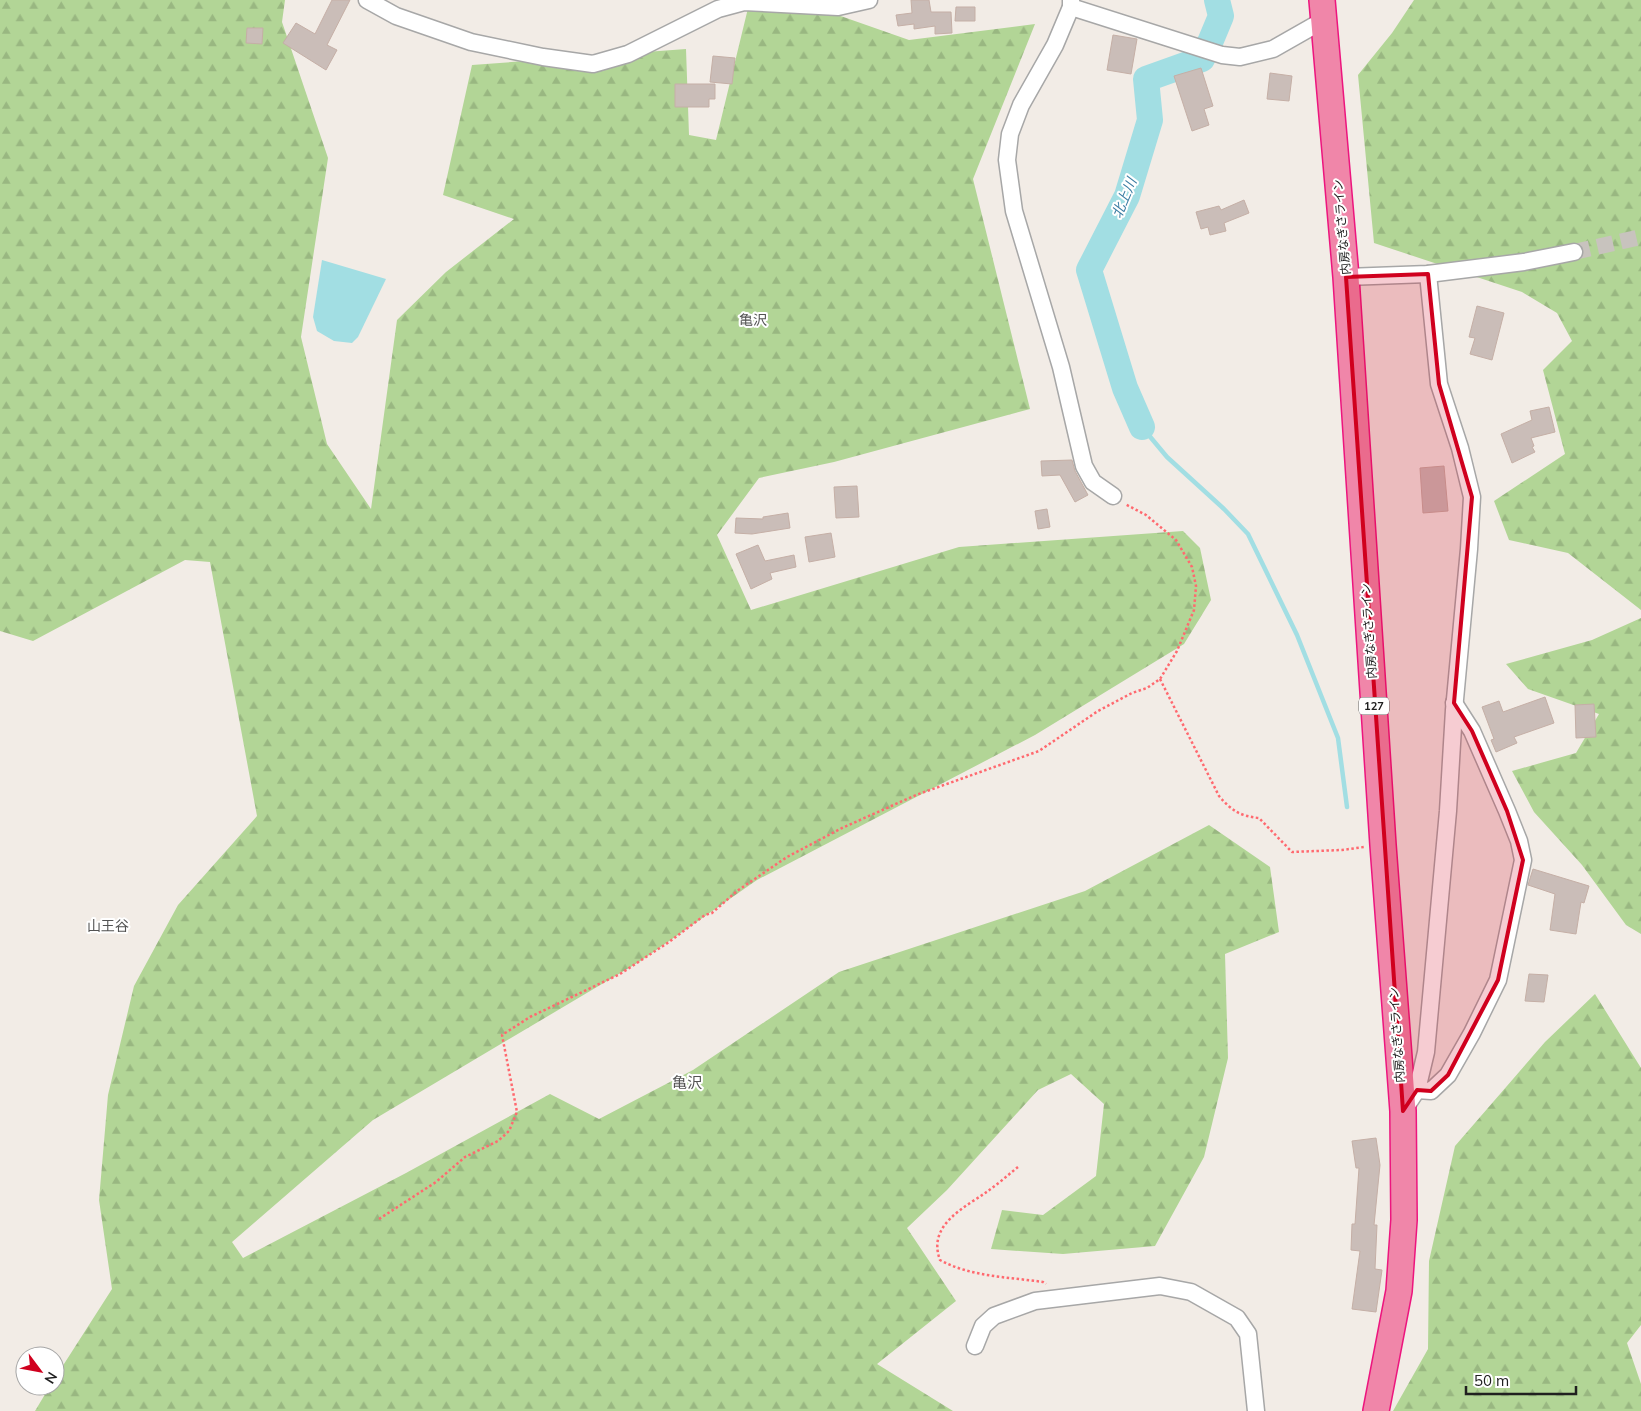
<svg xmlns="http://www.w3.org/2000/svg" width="1641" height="1411" font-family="Mulish,'Noto Sans JP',sans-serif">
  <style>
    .forest { fill: url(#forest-firs) }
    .water { fill: #a2dee3 }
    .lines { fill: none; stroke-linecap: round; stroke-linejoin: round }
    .stream { stroke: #a2dee3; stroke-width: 4.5 }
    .river { stroke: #a2dee3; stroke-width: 26 }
    .building { fill: #cabdb8; stroke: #c5afa6 }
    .minor-tunnel { stroke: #c8c3be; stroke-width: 16; stroke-dasharray: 16 8; stroke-linecap: butt }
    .minor-casing { stroke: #a7a7a7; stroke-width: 19 }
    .highway-casing { stroke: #ed157e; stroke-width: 28 }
    .path { stroke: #ff696f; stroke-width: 2.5; stroke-dasharray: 2.5 2.5; stroke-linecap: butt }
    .minor { stroke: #fff; stroke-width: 16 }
    .highway { stroke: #f086a9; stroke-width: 25 }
    .marked { fill: #d0001e; fill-opacity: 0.2; stroke: #d0001e; stroke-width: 4; stroke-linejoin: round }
    .labels { text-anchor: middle; stroke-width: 4; stroke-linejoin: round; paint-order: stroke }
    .shield { fill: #fff; stroke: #636363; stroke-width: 1 }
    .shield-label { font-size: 11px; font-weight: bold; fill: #202020 }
    .street-label { font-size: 12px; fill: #202020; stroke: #fff }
    .water-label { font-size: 14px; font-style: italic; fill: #3a7ca2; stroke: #fff }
    .neighbourhood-label { font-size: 14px; fill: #535353; stroke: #fff }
    .quarter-label { font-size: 15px; fill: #535353; stroke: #fff }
  </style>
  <defs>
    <pattern id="forest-firs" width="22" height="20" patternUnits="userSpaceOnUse" patternTransform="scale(1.25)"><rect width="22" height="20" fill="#b2d596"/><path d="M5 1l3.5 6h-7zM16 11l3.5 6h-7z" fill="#99b781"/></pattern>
  </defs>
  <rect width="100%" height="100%" fill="#f2ece6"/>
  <g class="forest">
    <polygon points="0,0 285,0 282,22 328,158 301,337 327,444 371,509 397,320 446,272 514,219 443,195 472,65 686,49 689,135 716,140 750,0 795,0 909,40 1035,24 973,179 1030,409 834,462 759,478 717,535 751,610 959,547 1183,531 1200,548 1211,600 1184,644 1035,735 757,880 639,962 373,1120 232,1242 243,1258 406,1173 550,1094 599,1119 693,1070 839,972 1085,891 1209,825 1270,867 1279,932 1225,954 1228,1058 1204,1157 1155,1246 1063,1254 991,1249 1002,1210 1043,1215 1096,1176 1104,1104 1071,1074 1038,1090 947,1190 907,1228 956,1301 877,1364 953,1411 35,1411 50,1386 55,1386 55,1378 112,1289 99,1200 108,1095 134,986 178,905 257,816 210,562 185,560 33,641 0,631"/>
    <polygon points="1414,0 1641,0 1641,610 1568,553 1509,540 1494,501 1565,454 1543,370 1572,341 1557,313 1522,292 1374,243 1358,75 1392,33"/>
    <polygon points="1641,618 1641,934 1626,925 1582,865 1534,812 1512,771 1576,753 1599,714 1528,689 1506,664 1592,640"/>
    <polygon points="1595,994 1641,1068 1641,1325 1627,1343 1641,1384 1641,1411 1393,1411 1428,1349 1429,1261 1455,1146 1545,1042"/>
  </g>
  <polygon class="water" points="322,260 386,279 358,337 352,343 334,341 317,331 313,317"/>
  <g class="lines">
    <polyline class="stream" points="1142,427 1167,457 1224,509 1248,534 1297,635 1338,738 1347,807"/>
    <polyline class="river" points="1142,427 1125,388 1089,270 1127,196 1150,120 1146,79 1202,59 1211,40 1221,16 1217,0"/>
  </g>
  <g class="building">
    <polygon points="332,0 350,0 327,45 337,50 326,70 283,43 296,23 315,34"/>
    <polygon points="911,0 929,0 931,12 951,12 952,33 935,34 935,26 914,29 914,24 898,26 896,15 912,13"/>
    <polygon points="956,7 975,7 975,21 955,21"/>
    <polygon points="247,28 263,28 262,44 246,43"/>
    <polygon points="1113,35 1137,39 1131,74 1107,70"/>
    <polygon points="713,56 735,58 732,84 710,82"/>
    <polygon points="1201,68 1213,106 1204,109 1209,125 1192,131 1174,76"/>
    <polygon points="1270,73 1292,76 1289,101 1267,99"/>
    <polygon points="675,84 715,84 715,99 709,99 709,107 675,107"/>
    <polygon points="1244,200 1249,213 1224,223 1226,231 1210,235 1208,227 1201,229 1196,212 1219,206 1221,210"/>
    <polygon points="1477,306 1504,313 1492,360 1470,354 1475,338 1469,337"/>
    <polygon points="1549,407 1555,432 1531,438 1534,446 1532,447 1535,452 1512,463 1501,434 1532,420 1530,411"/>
    <polygon points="1072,460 1075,471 1088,495 1075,502 1060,475 1042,476 1041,461"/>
    <polygon points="1444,466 1448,511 1423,513 1420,468"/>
    <polygon points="857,486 859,517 836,518 834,487"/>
    <polygon points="1047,509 1050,527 1038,529 1035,511"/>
    <polygon points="788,513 790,528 752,534 735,533 736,518 763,519 763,517"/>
    <polygon points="831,533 835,557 809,562 805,537"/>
    <polygon points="758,545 765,561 794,555 796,567 770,573 772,579 751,589 736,554"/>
    <polygon points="1545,697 1554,723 1514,737 1517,743 1496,752 1491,740 1494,739 1482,707 1499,701 1503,712"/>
    <polygon points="1594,704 1596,737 1576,738 1575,705"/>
    <polygon points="1533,869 1589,886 1584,903 1581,902 1576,934 1550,930 1555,894 1528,885"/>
    <polygon points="1529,974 1548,975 1544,1002 1525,1001"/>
    <polygon points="1376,1138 1380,1165 1374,1225 1377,1225 1375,1269 1382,1270 1376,1312 1352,1309 1360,1251 1351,1250 1352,1224 1355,1224 1359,1168 1356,1168 1352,1141"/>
  </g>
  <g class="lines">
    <polyline class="minor-tunnel" points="1574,252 1641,237"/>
    <g class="minor-casing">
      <g id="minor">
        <polyline points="367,0 396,16 471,42 543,57 593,64 628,54 718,9 744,2 838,7 869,0"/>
        <polyline points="1071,0 1071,7 1055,45 1021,105 1010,134 1007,160 1014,211 1061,367 1084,466 1093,482 1113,496"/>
        <polyline points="1071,7 1222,55 1240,57 1273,49 1324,20"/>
        <polyline points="1346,277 1428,274 1524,262 1574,252"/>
        <polyline points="1417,1090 1431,1091 1448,1075 1472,1033 1498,980 1523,860 1519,841 1507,811 1472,731 1454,703"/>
        <polyline points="1403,1111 1417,1090 1426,1052 1448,811 1454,710 1469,549 1472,497 1460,448 1439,384 1428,274"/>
        <polyline points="975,1346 983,1326 994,1316 1035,1301 1160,1286 1191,1292 1237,1318 1248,1334 1256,1411"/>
      </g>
    </g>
    <g class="highway-casing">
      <polyline id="highway" points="1322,0 1346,277 1383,845 1403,1111 1404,1220 1399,1291 1376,1411"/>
    </g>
    <g class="path">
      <path d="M1160,679L1219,796C1232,811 1240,816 1259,818L1292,852L1342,850L1364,847"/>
      <path d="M1018,1167C1008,1175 998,1184 988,1191C964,1208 927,1225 940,1260C971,1277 1009,1277 1043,1282L1046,1284"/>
      <polyline points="379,1219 436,1182 465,1157 498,1141 509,1131 517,1112 502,1035 530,1017 620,974 669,942 705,915 712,913 737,891 787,857 842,828 916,795 1039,751 1098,711 1132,693 1147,688 1160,679 1177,651 1194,610 1196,586 1192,567 1176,540 1146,515 1125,504"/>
    </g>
    <use href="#minor" class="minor"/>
    <use href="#highway" class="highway"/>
  </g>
  <path class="marked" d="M1428,274L1439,384L1472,497L1454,703L1472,731L1507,811L1523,860L1498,980L1448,1075L1431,1091L1417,1090L1403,1111L1346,277Z"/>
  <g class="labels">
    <rect class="shield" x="1359" y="697.5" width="30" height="17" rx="4"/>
    <g class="shield-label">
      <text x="1374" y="710">127</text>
    </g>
    <g class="street-label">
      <text transform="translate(1342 227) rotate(-95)" y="4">内房なぎさライン</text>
      <text transform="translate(1369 631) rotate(-94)" y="4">内房なぎさライン</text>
      <text transform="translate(1397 1035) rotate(-94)" y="4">内房なぎさライン</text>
    </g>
    <g class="water-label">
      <text transform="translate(1124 198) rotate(-67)" y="5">北上川</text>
    </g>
    <g class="neighbourhood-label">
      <text x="753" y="325">亀沢</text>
      <text x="108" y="931">山王谷</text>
    </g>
    <g class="quarter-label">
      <text x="687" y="1088">亀沢</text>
    </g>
  </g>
  <g transform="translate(40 1371) rotate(122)"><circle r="24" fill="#ffffff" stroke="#a6a6a6"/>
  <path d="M0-4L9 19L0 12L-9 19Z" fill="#d0001e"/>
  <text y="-8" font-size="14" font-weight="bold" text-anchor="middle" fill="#202020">N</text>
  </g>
  <path d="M1466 1386v8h110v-8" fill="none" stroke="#202020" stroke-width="2.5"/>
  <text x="1474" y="1386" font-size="15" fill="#202020" stroke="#ffffff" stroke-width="4" paint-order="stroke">50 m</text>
</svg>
